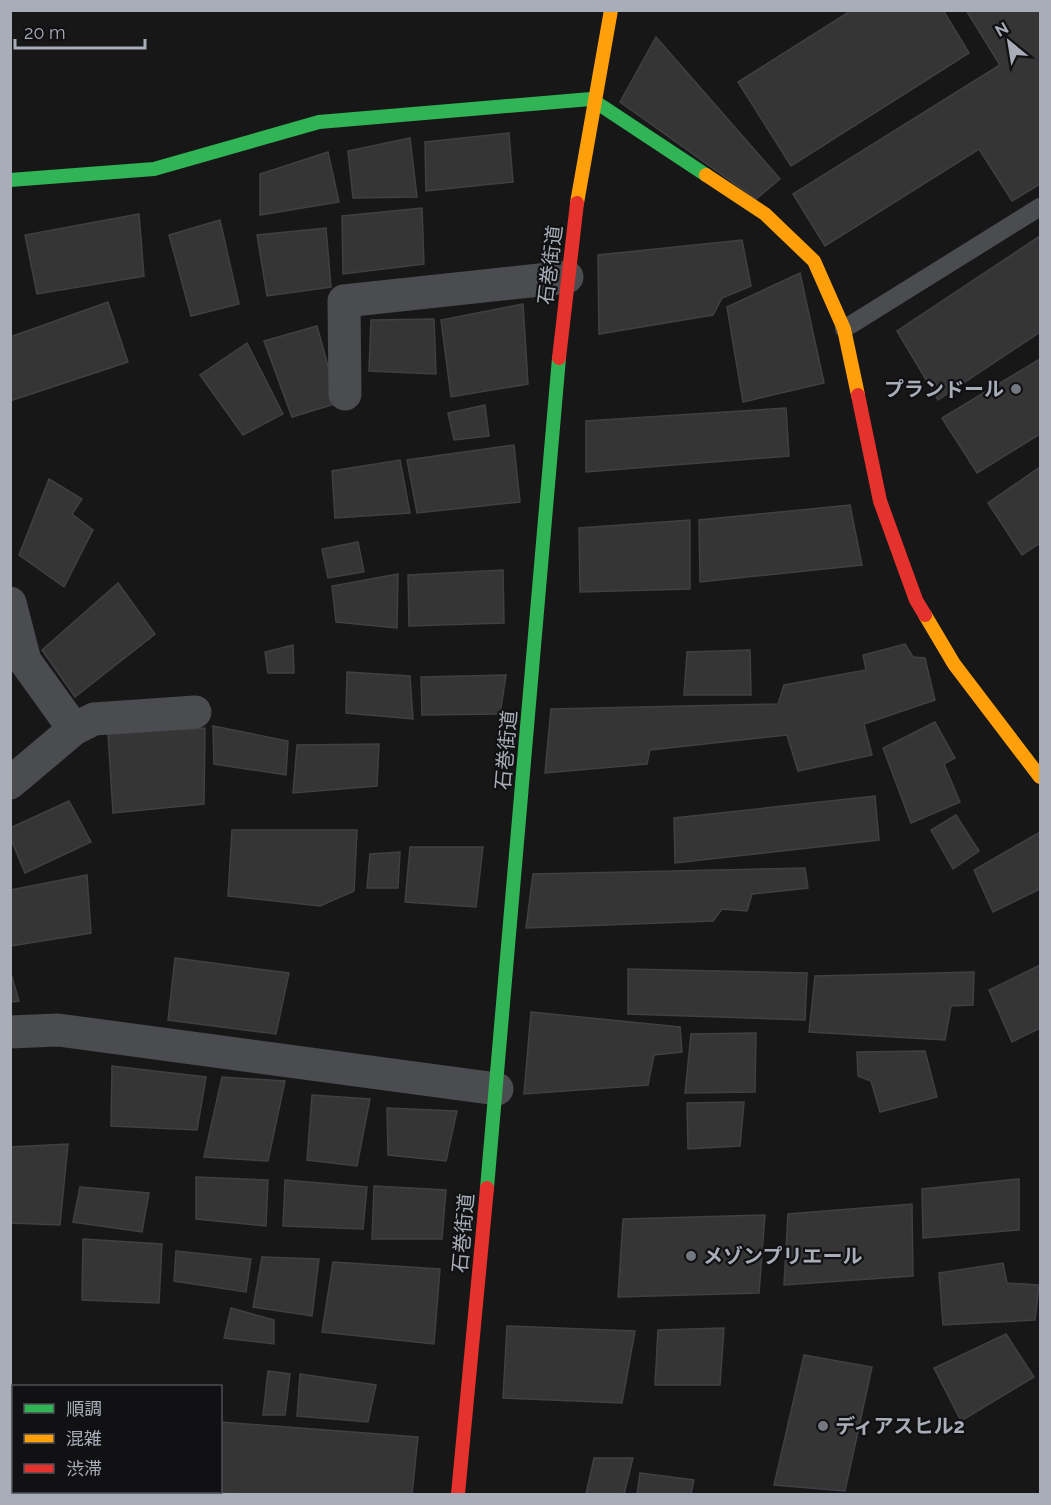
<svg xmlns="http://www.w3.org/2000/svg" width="1051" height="1505" font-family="Raleway,'Noto Sans JP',sans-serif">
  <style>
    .building { fill: #353536; stroke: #3f4043; stroke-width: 1.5 }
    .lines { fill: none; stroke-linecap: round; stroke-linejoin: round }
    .lane { stroke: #4b4c50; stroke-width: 18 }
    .street { stroke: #4b4c50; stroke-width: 33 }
    .fast { stroke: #30b455; stroke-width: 14 }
    .slow { stroke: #ff9f0a; stroke-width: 14 }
    .jam { stroke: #e5322d; stroke-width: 14 }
    .poi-dot { fill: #757880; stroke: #111113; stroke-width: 2 }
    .labels { text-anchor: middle; stroke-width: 4.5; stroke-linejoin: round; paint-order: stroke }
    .street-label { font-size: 20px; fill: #a8adb8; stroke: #111113 }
    .poi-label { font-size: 20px; font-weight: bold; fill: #a8adb8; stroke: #111113; text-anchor: start }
  </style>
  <rect width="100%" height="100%" fill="#171717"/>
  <g class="building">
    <polygon points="852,10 943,10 969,53 791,166 738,82"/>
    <polygon points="966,10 1040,10 1040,184 1012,201 979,149 825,246 793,194 1000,65"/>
    <polygon points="656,37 780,179 756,199 620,102"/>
    <polygon points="509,133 513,182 426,191 425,142"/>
    <polygon points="410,138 417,197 353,198 348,151"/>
    <polygon points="328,152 339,202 260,215 260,174"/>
    <polygon points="422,208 424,264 343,274 342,216"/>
    <polygon points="139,214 144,276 37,294 25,235"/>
    <polygon points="220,220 239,304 191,316 169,235"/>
    <polygon points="326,228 331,287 267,296 257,235"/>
    <polygon points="1040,236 1040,332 938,400 897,331"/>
    <polygon points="742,240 751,286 722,298 713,315 599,334 598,255"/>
    <polygon points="800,273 824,383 743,402 727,307"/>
    <polygon points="108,302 128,362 10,401 10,337"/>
    <polygon points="523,304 528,384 451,397 441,320"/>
    <polygon points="434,319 436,374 369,371 371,320"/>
    <polygon points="317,326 338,403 292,417 264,341"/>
    <polygon points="247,343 283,414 243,435 200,375"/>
    <polygon points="1040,359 1040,434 977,473 942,418"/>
    <polygon points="485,405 489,436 454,440 448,413"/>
    <polygon points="786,408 789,456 586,472 586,421"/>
    <polygon points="514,445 520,502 417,513 407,460"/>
    <polygon points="400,460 410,513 335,518 332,471"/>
    <polygon points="1040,467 1040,543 1022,555 988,503"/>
    <polygon points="49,479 82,499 72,514 93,530 64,587 19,555"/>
    <polygon points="850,505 862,565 700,582 699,520"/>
    <polygon points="690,520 690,589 580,592 579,528"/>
    <polygon points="358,542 364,572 328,578 322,549"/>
    <polygon points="503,570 504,623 409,626 408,575"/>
    <polygon points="398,574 397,628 336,622 332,586"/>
    <polygon points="118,583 155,634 75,697 42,650"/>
    <polygon points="905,644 913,657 925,658 935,700 864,724 872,755 798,771 787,735 650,750 647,764 545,773 551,709 778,704 784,685 866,670 863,655"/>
    <polygon points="293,645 294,673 268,673 265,652"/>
    <polygon points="750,650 751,695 684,695 687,652"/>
    <polygon points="347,672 410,676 413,719 346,713"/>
    <polygon points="506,675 500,714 422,715 421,677"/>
    <polygon points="935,722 955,758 944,764 960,802 911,823 883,748"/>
    <polygon points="213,726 288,741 286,775 214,764"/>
    <polygon points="205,728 204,804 113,813 108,734"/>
    <polygon points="379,744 377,786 293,793 297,745"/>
    <polygon points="875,796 879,840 675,863 674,818"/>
    <polygon points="69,801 91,842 25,873 10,837 10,828"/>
    <polygon points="956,815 979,851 953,869 931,830"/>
    <polygon points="232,830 357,830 354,891 320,906 228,896"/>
    <polygon points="1040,832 1040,889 993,912 974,870"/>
    <polygon points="410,847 483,847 476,907 405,902"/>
    <polygon points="400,852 398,888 367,888 370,854"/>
    <polygon points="805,868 808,888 752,894 747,911 722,909 713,921 526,928 533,874"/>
    <polygon points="87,875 91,933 10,946 10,890"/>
    <polygon points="175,958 289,973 276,1034 168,1020"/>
    <polygon points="1040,965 1040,1028 1012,1042 989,990"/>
    <polygon points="628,969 807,973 805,1020 628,1014"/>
    <polygon points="10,970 19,1001 10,1002"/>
    <polygon points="974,972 973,1005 951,1006 945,1040 809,1032 815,976"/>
    <polygon points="531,1012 680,1027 682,1052 654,1055 648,1085 524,1094"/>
    <polygon points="756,1033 755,1092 685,1093 691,1034"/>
    <polygon points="925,1051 937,1097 880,1112 871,1081 858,1076 857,1052"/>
    <polygon points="112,1066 206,1077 197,1130 111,1126"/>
    <polygon points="222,1077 285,1081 268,1161 204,1157"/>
    <polygon points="312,1095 370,1099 357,1166 307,1160"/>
    <polygon points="744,1102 740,1146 688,1149 687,1103"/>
    <polygon points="387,1108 457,1111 446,1161 388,1155"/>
    <polygon points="68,1144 60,1225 10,1223 10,1147"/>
    <polygon points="196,1177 268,1180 266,1226 196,1219"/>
    <polygon points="1019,1179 1019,1230 923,1238 922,1189"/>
    <polygon points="285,1180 367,1187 363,1229 283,1226"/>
    <polygon points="374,1186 446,1190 442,1239 372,1239"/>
    <polygon points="80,1187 149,1193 142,1232 73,1222"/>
    <polygon points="912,1204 913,1276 784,1285 788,1214"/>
    <polygon points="765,1215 759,1293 618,1297 623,1219"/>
    <polygon points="83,1239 162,1244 159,1303 82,1300"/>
    <polygon points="176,1251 251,1259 246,1292 174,1281"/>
    <polygon points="262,1257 319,1259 312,1316 253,1307"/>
    <polygon points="333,1262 440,1269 434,1344 322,1332"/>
    <polygon points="1003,1263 1007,1283 1039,1285 1035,1320 943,1325 939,1273"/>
    <polygon points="231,1308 274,1320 274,1344 224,1338"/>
    <polygon points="507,1326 635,1331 622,1403 503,1398"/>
    <polygon points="724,1328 720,1385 655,1385 658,1330"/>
    <polygon points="1006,1334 1034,1377 961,1421 934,1368"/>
    <polygon points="804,1355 872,1367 845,1491 774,1485"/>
    <polygon points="268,1371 290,1374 285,1415 263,1415"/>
    <polygon points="300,1374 376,1385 368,1422 297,1416"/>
    <polygon points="220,1422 418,1437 412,1494 245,1494 211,1492 220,1492"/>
    <polygon points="594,1458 633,1458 624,1494 586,1494"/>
    <polygon points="640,1473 694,1480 691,1494 637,1494"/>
  </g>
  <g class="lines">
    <polyline class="lane" points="844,329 1040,207"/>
    <g class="street">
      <polyline points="345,394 344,301 567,277"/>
      <polyline points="10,603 25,661 74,729 10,783"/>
      <polyline points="74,729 94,719 195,712"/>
      <polyline points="10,1032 58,1030 497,1089"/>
    </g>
    <g class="fast">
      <polyline points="10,180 154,169 319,122 591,99 706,175"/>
      <polyline points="487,1188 559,358"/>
    </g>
    <g class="slow">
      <polyline points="706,175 765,214 814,261 844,329 858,395"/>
      <polyline points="577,203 611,10"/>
      <polyline points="925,615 954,664 1040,777"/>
    </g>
    <g class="jam">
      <polyline points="559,358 577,203"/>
      <polyline points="858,395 880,501 916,600 925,615"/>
      <polyline points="458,1494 487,1188"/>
    </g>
  </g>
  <g class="poi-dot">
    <circle cx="1016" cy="389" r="6"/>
    <circle cx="691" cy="1256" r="6"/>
    <circle cx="823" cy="1426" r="6"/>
  </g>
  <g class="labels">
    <g class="street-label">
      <text transform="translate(550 265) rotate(-83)" y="7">石巻街道</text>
      <text transform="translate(506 750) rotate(-85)" y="7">石巻街道</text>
      <text transform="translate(463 1233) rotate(-85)" y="7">石巻街道</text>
    </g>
    <g class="poi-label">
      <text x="1004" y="396" text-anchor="end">プランドール</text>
      <text x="703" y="1263">メゾンプリエール</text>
      <text x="835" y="1433">ディアスヒル2</text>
    </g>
  </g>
  <rect width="1051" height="1505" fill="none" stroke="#a8adb8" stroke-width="24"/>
  <rect x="12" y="1385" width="210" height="108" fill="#111113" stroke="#4d4f55" stroke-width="1.5"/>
  <rect x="24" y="1404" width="30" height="9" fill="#30b455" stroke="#4d4f55" stroke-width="1.5"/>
  <text x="66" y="1415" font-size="18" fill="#a8adb8">順調</text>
  <rect x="24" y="1434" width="30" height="9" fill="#ff9f0a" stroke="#4d4f55" stroke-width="1.5"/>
  <text x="66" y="1445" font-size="18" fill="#a8adb8">混雑</text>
  <rect x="24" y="1464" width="30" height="9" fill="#e5322d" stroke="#4d4f55" stroke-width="1.5"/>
  <text x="66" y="1475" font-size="18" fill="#a8adb8">渋滞</text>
  <g transform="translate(1009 42) rotate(330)" stroke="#111113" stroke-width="4.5" paint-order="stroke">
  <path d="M0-4.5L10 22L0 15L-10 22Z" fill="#a8adb8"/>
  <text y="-9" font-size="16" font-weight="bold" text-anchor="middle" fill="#a8adb8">N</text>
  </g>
  <path d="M15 39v9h130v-9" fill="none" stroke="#a8adb8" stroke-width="3"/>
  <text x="24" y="39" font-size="18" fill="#a8adb8" stroke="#111113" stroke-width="4.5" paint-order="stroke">20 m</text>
</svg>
